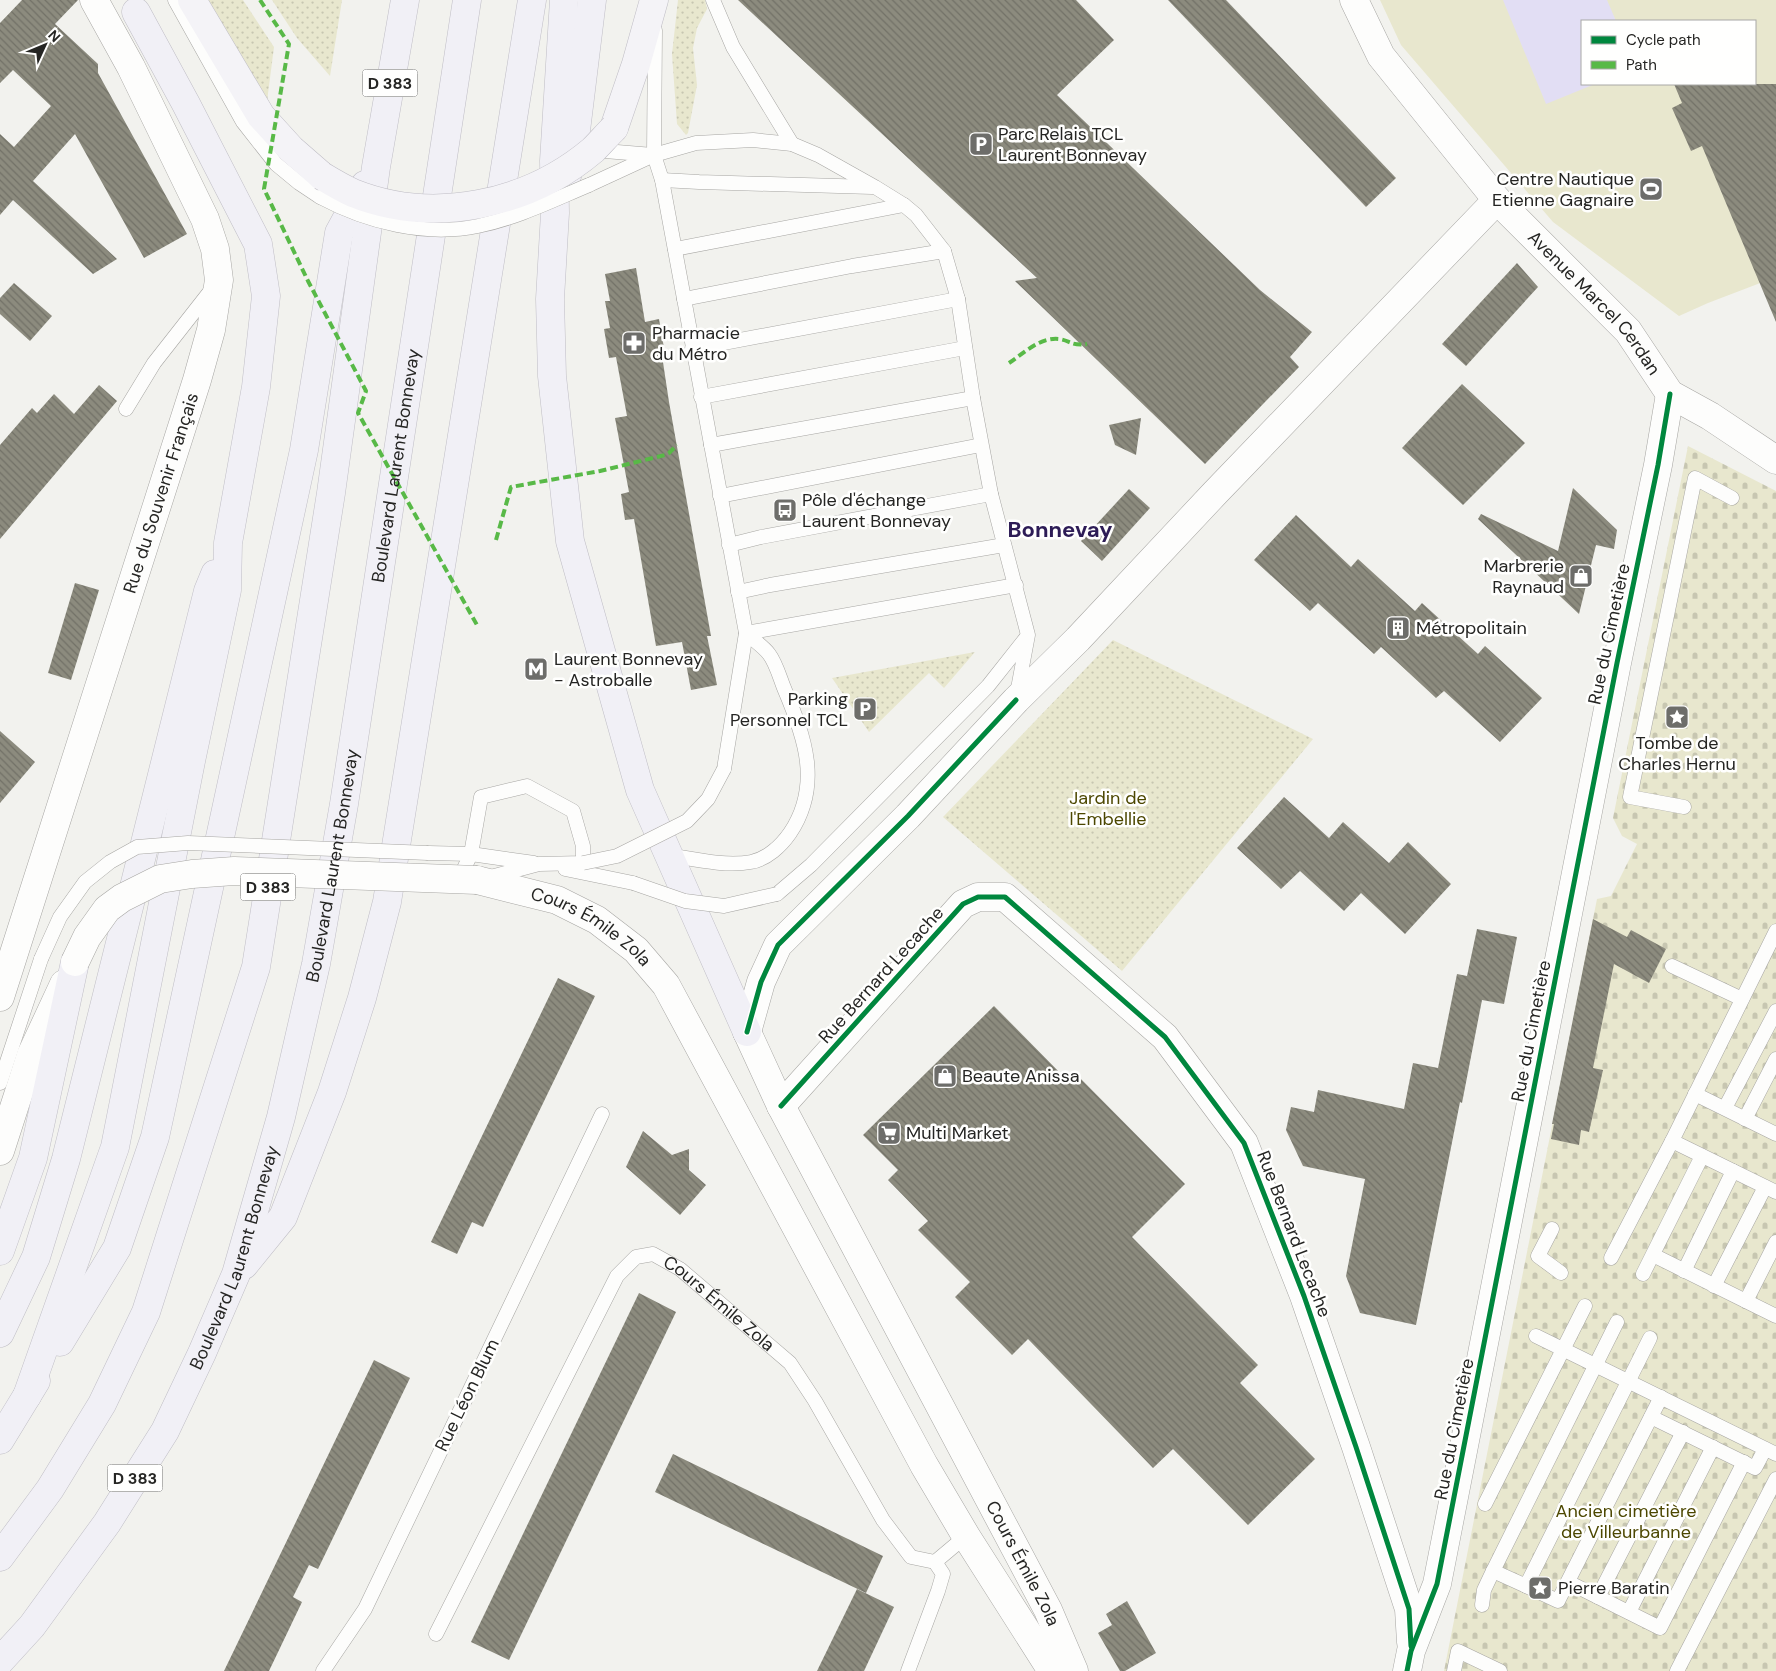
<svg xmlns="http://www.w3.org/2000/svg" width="1776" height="1671" font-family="'DM Sans',sans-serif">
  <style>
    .grass { fill: url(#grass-dots) }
    .cemetery { fill: url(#cemetery-stones) }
    .garden { fill: #e8e7ce; fill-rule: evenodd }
    .water { fill: #e2def4 }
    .building { fill: url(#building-back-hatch) }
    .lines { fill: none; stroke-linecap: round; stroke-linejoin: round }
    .service-casing { stroke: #a7a6a3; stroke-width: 15 }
    .minor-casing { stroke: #a7a6a3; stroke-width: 29 }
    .secondary-casing { stroke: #a7a6a3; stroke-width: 29 }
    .primary-casing { stroke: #bfbdc5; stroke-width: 29 }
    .trunk-casing { stroke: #bfbdc5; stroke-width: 29 }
    .service { stroke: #fdfdfc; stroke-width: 14 }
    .minor { stroke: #fdfdfc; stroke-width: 28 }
    .secondary { stroke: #fdfdfc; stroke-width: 28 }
    .primary { stroke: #f4f3f7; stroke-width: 28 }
    .trunk { stroke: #f1f0f6; stroke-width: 28 }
    .service-bridge-casing { stroke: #a7a6a3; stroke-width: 15; stroke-linecap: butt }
    .secondary-bridge-casing { stroke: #a7a6a3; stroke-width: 29; stroke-linecap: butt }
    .primary-bridge-casing { stroke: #bfbdc5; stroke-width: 29; stroke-linecap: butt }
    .service-bridge { stroke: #fdfdfc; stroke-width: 14 }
    .secondary-bridge { stroke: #fdfdfc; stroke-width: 28 }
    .primary-bridge { stroke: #f4f3f7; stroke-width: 28 }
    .quiet { stroke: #58b947; stroke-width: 4; stroke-dasharray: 8 4; stroke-linecap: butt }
    .cycleway-casing { stroke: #fffffe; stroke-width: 8 }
    .cycleway { stroke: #00873e; stroke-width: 5 }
    .labels { text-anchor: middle; stroke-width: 5; stroke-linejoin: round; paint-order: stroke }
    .shield { fill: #fffffe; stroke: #666665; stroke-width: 1 }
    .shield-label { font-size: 16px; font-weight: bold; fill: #252523 }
    .poi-label { font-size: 18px; fill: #252523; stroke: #fffffe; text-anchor: start }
    .street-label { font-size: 18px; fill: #252523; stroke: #fffffe }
    .park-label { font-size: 18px; fill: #4c4700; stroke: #fffffe }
    .district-label { font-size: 22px; font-weight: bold; fill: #2d1c56; stroke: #fffffe }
  </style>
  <defs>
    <pattern id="grass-dots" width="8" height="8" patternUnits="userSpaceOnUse" patternTransform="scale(1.25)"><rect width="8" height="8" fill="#e8e7ce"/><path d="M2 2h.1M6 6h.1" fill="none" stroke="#c7c6b1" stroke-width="1.8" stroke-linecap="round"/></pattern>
    <pattern id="cemetery-stones" width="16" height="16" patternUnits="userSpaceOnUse" patternTransform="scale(1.25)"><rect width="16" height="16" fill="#e8e7ce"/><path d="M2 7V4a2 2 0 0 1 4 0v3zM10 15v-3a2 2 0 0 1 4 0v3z" fill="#c7c6b1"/></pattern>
    <pattern id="building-back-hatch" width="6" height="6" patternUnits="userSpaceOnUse" patternTransform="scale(1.25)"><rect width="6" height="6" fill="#8c8b7e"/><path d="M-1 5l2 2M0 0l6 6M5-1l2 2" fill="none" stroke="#727167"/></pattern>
  </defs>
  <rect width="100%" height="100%" fill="#f2f2ee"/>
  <g class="grass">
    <polygon points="207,0 243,0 274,47 266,109"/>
    <polygon points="272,0 342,0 330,76 297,38"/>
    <polygon points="678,0 705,0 707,9 697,28 693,48 697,85 688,133 686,135 677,124 672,54"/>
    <polygon points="1113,640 1313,739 1122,971 943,817"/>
    <polygon points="975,652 944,688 929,673 869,732 832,678"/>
  </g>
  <polygon class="cemetery" points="1688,446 1776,491 1776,1671 1444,1671 1597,899 1611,896 1637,844 1622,836 1613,818"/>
  <path class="garden" d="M1380,0H1776V277L1708,303L1679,316L1553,222L1401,45ZM1582,21H1755V84H1582Z"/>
  <polygon class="water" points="1503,0 1607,0 1616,21 1582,21 1582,84 1595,84 1546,104"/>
  <g class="building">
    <polygon points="22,0 78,0 55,24 98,64 98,73 187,234 144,258 75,134 33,181 117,259 93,274 13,200 0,215 0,134 14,147 51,106 13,70 0,83 0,23"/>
    <polygon points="738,0 1076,0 1114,40 1057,95 1260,290 1312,332 1290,357 1299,367 1205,464 1015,281 1037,278"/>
    <polygon points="1168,0 1226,0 1396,178 1366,207"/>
    <polygon points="1674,84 1776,84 1776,322 1702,146 1691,151 1672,108 1682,103"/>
    <polygon points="1517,263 1538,287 1466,366 1442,344"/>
    <polygon points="636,268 645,322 659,319 664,348 661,349 669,402 711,636 707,636 717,685 691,690 682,642 656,646 634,519 625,520 621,494 629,492 615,418 627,416 616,357 609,358 604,329 610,328 605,301 610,301 605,274"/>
    <polygon points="14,283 52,316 30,341 0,314 0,298"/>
    <polygon points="1462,384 1525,443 1463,505 1402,448"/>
    <polygon points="99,385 117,401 0,539 0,445 32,408 37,413 54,394 74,414"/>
    <polygon points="1141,418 1136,455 1115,445 1109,425"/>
    <polygon points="1573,488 1617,530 1614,549 1596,545 1579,614 1478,519 1481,514 1558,551"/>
    <polygon points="1129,489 1150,508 1102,561 1081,541"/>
    <polygon points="1296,515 1351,567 1358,559 1415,611 1422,603 1478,654 1485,646 1542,698 1500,742 1444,691 1436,698 1381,647 1374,654 1318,603 1310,611 1254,560"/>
    <polygon points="75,583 99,590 71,680 48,673"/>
    <polygon points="0,731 35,762 0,803"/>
    <polygon points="1284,797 1329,838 1343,822 1389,863 1408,842 1451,884 1405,934 1361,893 1344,911 1300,871 1281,889 1237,848"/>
    <polygon points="1593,919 1627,937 1631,930 1666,949 1649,983 1614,964 1593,1068 1603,1070 1589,1132 1581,1130 1579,1145 1551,1139 1554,1124 1552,1124"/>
    <polygon points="1477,929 1517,937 1504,1004 1482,1000 1462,1103 1460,1102 1416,1325 1360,1313 1346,1276 1365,1179 1303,1166 1286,1130 1291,1107 1314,1112 1318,1090 1404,1109 1413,1063 1438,1068 1457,974 1467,976"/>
    <polygon points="558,978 595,996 483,1227 472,1222 457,1254 431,1242"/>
    <polygon points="994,1006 1068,1081 1075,1073 1185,1184 1132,1237 1258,1365 1240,1383 1315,1459 1248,1525 1173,1449 1153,1468 1028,1339 1012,1355 955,1297 970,1282 918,1230 928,1221 888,1180 898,1170 863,1135"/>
    <polygon points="643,1131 672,1155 689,1149 689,1170 706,1185 680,1215 626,1167"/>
    <polygon points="639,1293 676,1312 509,1660 471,1642"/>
    <polygon points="374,1360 410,1378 318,1569 309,1565 293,1597 302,1602 269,1671 224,1671"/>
    <polygon points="673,1454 883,1556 866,1593 655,1492"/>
    <polygon points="857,1589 894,1607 864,1671 817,1671"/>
    <polygon points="1127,1601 1156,1653 1125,1671 1120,1671 1098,1633 1112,1625 1106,1614"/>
  </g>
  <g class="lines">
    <g class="service-casing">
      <g id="service">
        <polyline points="175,0 243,122 276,164 299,183 320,197"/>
        <polyline points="713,0 733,47 792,144"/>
        <polyline points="655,30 654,155 662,180 746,633 724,769"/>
        <polyline points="593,150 653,155"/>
        <polyline points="662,180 699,182 872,187"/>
        <polyline points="589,185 654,155 696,143 753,140 792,144 818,155 875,187 904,205 916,215 944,251 958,299 973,398 991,494 1028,635 1017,694"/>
        <polyline points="675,249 904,205"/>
        <polyline points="684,299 852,266 944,251"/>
        <polyline points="692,349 958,299"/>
        <polyline points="701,397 965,348"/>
        <polyline points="126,409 154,363 212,289"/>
        <polyline points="711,445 973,398"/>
        <polyline points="720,496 981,445"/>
        <polyline points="729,545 761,537 991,494"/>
        <polyline points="738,592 770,585 1004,545"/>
        <polyline points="746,633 1016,585"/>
        <polyline points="1684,807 1630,797 1695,478 1732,498"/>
        <polyline points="428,853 471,854 534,863"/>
        <path d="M668,855C693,859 726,867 751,862C767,859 781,846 790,833C822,785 805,737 784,688C780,678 776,663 769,654C763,646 753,640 746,633"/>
        <polyline points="565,869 633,883"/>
        <polyline points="458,881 471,854 481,797 527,786 573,811 583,846 583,863 539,864 487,878"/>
        <polyline points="777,894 811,865 988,686 1026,638"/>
        <polyline points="1776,931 1672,1141 1776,1192"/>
        <polyline points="1672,966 1742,999"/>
        <polyline points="0,1083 41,959"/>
        <polyline points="1695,1094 1776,1134"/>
        <polyline points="1725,1108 1776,1011"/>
        <polyline points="1745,1119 1776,1059"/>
        <polyline points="1552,1229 1538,1256 1561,1273"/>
        <polyline points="1653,1255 1776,1316"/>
        <polyline points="1611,1258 1672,1141"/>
        <polyline points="1684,1271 1733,1171"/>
        <polyline points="1643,1274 1702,1156"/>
        <polyline points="1714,1286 1765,1187"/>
        <polyline points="1746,1301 1776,1242"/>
        <polyline points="1617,1322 1493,1571 1526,1586 1650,1338"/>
        <polyline points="1536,1336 1776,1454"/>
        <polyline points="1651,1417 1755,1468 1765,1449"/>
        <polyline points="1485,1504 1585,1306"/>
        <polyline points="1568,1582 1598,1597 1683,1432"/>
        <polyline points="1526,1586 1558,1601 1661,1397"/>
        <polyline points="1598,1597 1660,1628 1744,1462"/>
        <polyline points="1482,1605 1484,1590 1493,1571"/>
        <polyline points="1629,1612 1713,1447"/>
        <path id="s1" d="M436,1634L617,1276L636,1257L653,1254L680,1269L790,1363L815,1401L883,1520L911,1557L935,1562L966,1536"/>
        <polyline points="323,1671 365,1609 602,1114"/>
        <polyline points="908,1671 938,1591 943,1574 935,1562"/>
        <polyline points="1454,1671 1458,1651 1500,1671"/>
        <polyline points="1677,1671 1776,1479"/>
      </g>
    </g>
    <g class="minor-casing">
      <g id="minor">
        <path id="s2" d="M1354,0L1381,56L1497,200L1628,331L1670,394L1710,416L1776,460"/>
        <path id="s3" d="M0,997L197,380L211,330L219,280L215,249L205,219L131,67L94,0"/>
        <polyline points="747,1032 761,982 778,945 908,816 1016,700 1078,639 1215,493 1497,200"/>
        <polyline points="781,1106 963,904 978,897 1005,897 1165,1037 1244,1143 1304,1296 1356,1447 1409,1609 1411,1642"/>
        <polyline points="1407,1671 1411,1651 1437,1584 1617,663 1658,465 1670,394"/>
      </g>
    </g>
    <g class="secondary-casing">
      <g id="secondary">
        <path id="s4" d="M477,880L557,900L597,920L636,950L666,985L924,1465L966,1536L1052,1671"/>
        <path id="s5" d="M747,1032L781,1106L1048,1610L1074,1671"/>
        <polyline points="0,1151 31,1055 64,984"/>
      </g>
    </g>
    <g class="primary-casing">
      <g id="primary">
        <polyline points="192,0 261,116 291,149 322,176"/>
        <polyline points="614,128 636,64 654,0"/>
      </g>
    </g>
    <g class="trunk-casing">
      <g id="trunk">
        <polyline points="564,0 554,161 555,213 550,299 552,376 570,541 640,790 747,1032"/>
        <polyline points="565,183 573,155 592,0"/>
        <polyline points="0,1251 33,1158 75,962"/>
        <polyline points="244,1265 283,1217 332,1092 362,998 387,902 532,0"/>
        <polyline points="0,1333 36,1257 66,1159 208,591 215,574"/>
        <polyline points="60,1342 117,1248 155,1137 304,450 339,233 365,185"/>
        <polyline points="27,1396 115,1147 191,761 227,590 228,543 256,387 266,296 258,244 186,104 136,12"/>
        <polyline points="0,1440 36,1381"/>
        <polyline points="0,1557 50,1489 102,1404 146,1312 256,967 331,493 376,167 405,0"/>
        <path id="s6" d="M0,1661L32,1626L107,1523L165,1431L202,1353L236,1274L281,1117L316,964L344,804L467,0"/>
      </g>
    </g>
    <use href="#service" class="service"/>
    <use href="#minor" class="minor"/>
    <use href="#secondary" class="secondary"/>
    <use href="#primary" class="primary"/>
    <use href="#trunk" class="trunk"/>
    <g class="service-bridge-casing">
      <g id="service-bridge">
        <path d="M320,197C367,222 425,237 478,226C517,218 553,200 589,185"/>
        <polyline points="583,863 617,856 687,821 708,799 724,769"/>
        <polyline points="633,883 685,901 724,906 777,894"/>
        <polyline points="41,959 60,917 85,882 110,862 137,847 188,843 428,853"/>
      </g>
    </g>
    <g class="secondary-bridge-casing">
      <polyline id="secondary-bridge" points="75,962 87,937 107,909 122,898 160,879 192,874 234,871 477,880"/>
    </g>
    <g class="primary-bridge-casing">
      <path id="primary-bridge" d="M322,176C332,182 342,188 353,193C433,225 528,205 593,150C600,143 607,135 614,128"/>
    </g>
    <use href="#service-bridge" class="service-bridge"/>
    <use href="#secondary-bridge" class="secondary-bridge"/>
    <use href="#primary-bridge" class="primary-bridge"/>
    <g class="quiet">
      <polyline points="260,0 289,44 264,189 308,281 366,391 358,413 477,625"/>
      <path d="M1009,363C1024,353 1040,337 1059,339C1071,341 1071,346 1087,344"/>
      <polyline points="496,540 511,487 600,471 665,455 669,453 677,445"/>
    </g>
    <g class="cycleway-casing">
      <g id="cycleway">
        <polyline points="747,1032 761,982 778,945 908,816 1016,700"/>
        <polyline points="781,1106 963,904 978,897 1005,897 1165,1037 1244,1143 1304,1296 1356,1447 1409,1609 1411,1646"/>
        <polyline points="1407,1671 1411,1651 1437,1584 1617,663 1658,465 1670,394"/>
      </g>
    </g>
    <use href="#cycleway" class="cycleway"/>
  </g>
  <defs>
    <g id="parking-square" transform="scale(1.25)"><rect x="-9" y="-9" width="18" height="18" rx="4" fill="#6d6d6a" stroke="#fffffe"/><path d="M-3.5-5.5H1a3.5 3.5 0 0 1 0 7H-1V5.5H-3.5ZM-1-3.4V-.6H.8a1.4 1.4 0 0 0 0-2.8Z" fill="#fff"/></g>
    <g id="stadium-square" transform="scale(1.25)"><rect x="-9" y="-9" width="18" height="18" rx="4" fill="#6d6d6a" stroke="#fffffe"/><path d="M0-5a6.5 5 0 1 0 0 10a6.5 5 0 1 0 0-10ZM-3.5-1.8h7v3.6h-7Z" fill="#fff"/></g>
    <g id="pharmacy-square" transform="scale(1.25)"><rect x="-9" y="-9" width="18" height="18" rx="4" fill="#6d6d6a" stroke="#fffffe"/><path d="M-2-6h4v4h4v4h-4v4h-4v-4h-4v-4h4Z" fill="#fff"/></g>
    <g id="bus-square" transform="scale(1.25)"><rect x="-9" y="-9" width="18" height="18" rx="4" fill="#6d6d6a" stroke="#fffffe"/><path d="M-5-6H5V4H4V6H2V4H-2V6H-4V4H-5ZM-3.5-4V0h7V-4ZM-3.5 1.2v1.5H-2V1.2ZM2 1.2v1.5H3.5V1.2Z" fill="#fff"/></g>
    <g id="shop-square" transform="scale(1.25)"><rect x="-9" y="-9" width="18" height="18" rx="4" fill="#6d6d6a" stroke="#fffffe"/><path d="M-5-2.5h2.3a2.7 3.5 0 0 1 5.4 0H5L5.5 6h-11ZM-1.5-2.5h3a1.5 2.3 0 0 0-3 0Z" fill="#fff"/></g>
    <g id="building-square" transform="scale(1.25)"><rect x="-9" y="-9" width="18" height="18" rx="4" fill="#6d6d6a" stroke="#fffffe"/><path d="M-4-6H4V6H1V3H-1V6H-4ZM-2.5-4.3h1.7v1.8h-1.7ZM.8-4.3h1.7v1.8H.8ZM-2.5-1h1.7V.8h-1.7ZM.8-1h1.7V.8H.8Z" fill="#fff"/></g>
    <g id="metro-square" transform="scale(1.25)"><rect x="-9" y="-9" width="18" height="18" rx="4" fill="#6d6d6a" stroke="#fffffe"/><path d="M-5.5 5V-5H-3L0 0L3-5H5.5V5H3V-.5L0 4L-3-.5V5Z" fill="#fff"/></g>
    <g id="sight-square" transform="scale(1.25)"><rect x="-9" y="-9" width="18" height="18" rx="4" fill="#6d6d6a" stroke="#fffffe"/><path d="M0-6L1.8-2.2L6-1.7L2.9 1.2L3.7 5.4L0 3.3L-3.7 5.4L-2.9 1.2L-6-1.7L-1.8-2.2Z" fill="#fff"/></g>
    <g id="supermarket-square" transform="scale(1.25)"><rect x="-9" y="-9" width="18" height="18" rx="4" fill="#6d6d6a" stroke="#fffffe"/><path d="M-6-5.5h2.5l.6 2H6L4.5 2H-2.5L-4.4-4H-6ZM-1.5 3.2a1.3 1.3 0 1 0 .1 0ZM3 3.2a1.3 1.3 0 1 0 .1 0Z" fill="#fff"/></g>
  </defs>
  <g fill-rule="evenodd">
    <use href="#parking-square" x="981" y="144"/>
    <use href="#stadium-square" x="1651" y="189"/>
    <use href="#pharmacy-square" x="634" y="343"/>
    <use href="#bus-square" x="785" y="510"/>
    <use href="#shop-square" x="1581" y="576"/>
    <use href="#building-square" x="1398" y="628"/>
    <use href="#metro-square" x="536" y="669"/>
    <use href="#parking-square" x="865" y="709"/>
    <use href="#sight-square" x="1677" y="717"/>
    <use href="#shop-square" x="945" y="1076"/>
    <use href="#supermarket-square" x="889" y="1133"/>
    <use href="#sight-square" x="1540" y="1588"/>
  </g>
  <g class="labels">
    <g class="shield">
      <rect x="362.5" y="69.5" width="55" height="27" rx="4"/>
      <rect x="240.5" y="873.5" width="55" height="27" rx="4"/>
      <rect x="107.5" y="1464.5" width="55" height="27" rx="4"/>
    </g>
    <g class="shield-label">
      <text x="390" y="89">D 383</text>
      <text x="268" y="893">D 383</text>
      <text x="135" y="1484">D 383</text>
    </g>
    <g class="poi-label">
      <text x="998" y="140">Parc Relais TCL<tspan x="998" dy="21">Laurent Bonnevay</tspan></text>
      <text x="1634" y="185" text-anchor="end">Centre Nautique<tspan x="1634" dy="21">Etienne Gagnaire</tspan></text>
      <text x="652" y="339">Pharmacie<tspan x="652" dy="21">du Métro</tspan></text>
      <text x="802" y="506">Pôle d'échange<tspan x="802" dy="21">Laurent Bonnevay</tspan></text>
      <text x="1564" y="572" text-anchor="end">Marbrerie<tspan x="1564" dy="21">Raynaud</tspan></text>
      <text x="1416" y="634">Métropolitain</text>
      <text x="554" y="665">Laurent Bonnevay<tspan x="554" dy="21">- Astroballe</tspan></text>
      <text x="848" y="705" text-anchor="end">Parking<tspan x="848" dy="21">Personnel TCL</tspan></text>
      <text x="1677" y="749" text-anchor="middle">Tombe de<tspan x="1677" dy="21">Charles Hernu</tspan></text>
      <text x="962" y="1082">Beaute Anissa</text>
      <text x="906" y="1139">Multi Market</text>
      <text x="1558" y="1594">Pierre Baratin</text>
    </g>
    <g class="street-label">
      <text dy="6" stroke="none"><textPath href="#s2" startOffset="389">Avenue Marcel Cerdan</textPath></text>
      <text dy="6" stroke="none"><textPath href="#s6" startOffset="1281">Boulevard Laurent Bonnevay</textPath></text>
      <text dy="6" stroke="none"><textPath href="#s3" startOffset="529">Rue du Souvenir Français</textPath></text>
      <text transform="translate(1609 634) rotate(-78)" y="6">Rue du Cimetière</text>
      <text dy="6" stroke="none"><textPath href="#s6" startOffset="876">Boulevard Laurent Bonnevay</textPath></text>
      <text dy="6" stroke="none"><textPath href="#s4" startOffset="125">Cours Émile Zola</textPath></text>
      <text transform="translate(881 975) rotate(-48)" y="6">Rue Bernard Lecache</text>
      <text transform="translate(1531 1031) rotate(-79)" y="6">Rue du Cimetière</text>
      <text transform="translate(1294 1234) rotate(69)" y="6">Rue Bernard Lecache</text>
      <text dy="6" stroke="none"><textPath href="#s6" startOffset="471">Boulevard Laurent Bonnevay</textPath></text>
      <text dy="6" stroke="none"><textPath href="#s1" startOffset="528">Cours Émile Zola</textPath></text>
      <text transform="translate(467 1395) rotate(-64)" y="6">Rue Léon Blum</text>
      <text transform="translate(1454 1429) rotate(-79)" y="6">Rue du Cimetière</text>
      <text dy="6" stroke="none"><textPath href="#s5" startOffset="599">Cours Émile Zola</textPath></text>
    </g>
    <g class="park-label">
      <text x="1108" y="804">Jardin de<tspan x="1108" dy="21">l'Embellie</tspan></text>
      <text x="1626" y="1517">Ancien cimetière<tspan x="1626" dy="21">de Villeurbanne</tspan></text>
    </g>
    <g class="district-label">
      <text x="1060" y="537">Bonnevay</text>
    </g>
  </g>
  <rect x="1581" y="20" width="175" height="65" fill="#fffffe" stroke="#a8a8a6"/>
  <rect x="1591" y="36" width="25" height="8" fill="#00873e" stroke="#a8a8a6"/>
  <text x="1626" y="45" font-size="15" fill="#252523">Cycle path</text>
  <rect x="1591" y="61" width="25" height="8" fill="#58b947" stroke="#a8a8a6"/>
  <text x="1626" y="70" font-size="15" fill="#252523">Path</text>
  <g transform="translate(45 45) rotate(46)" stroke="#fffffe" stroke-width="4" paint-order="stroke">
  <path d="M0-4L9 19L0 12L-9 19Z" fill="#252523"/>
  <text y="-8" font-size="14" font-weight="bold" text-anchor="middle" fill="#252523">N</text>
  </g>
</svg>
